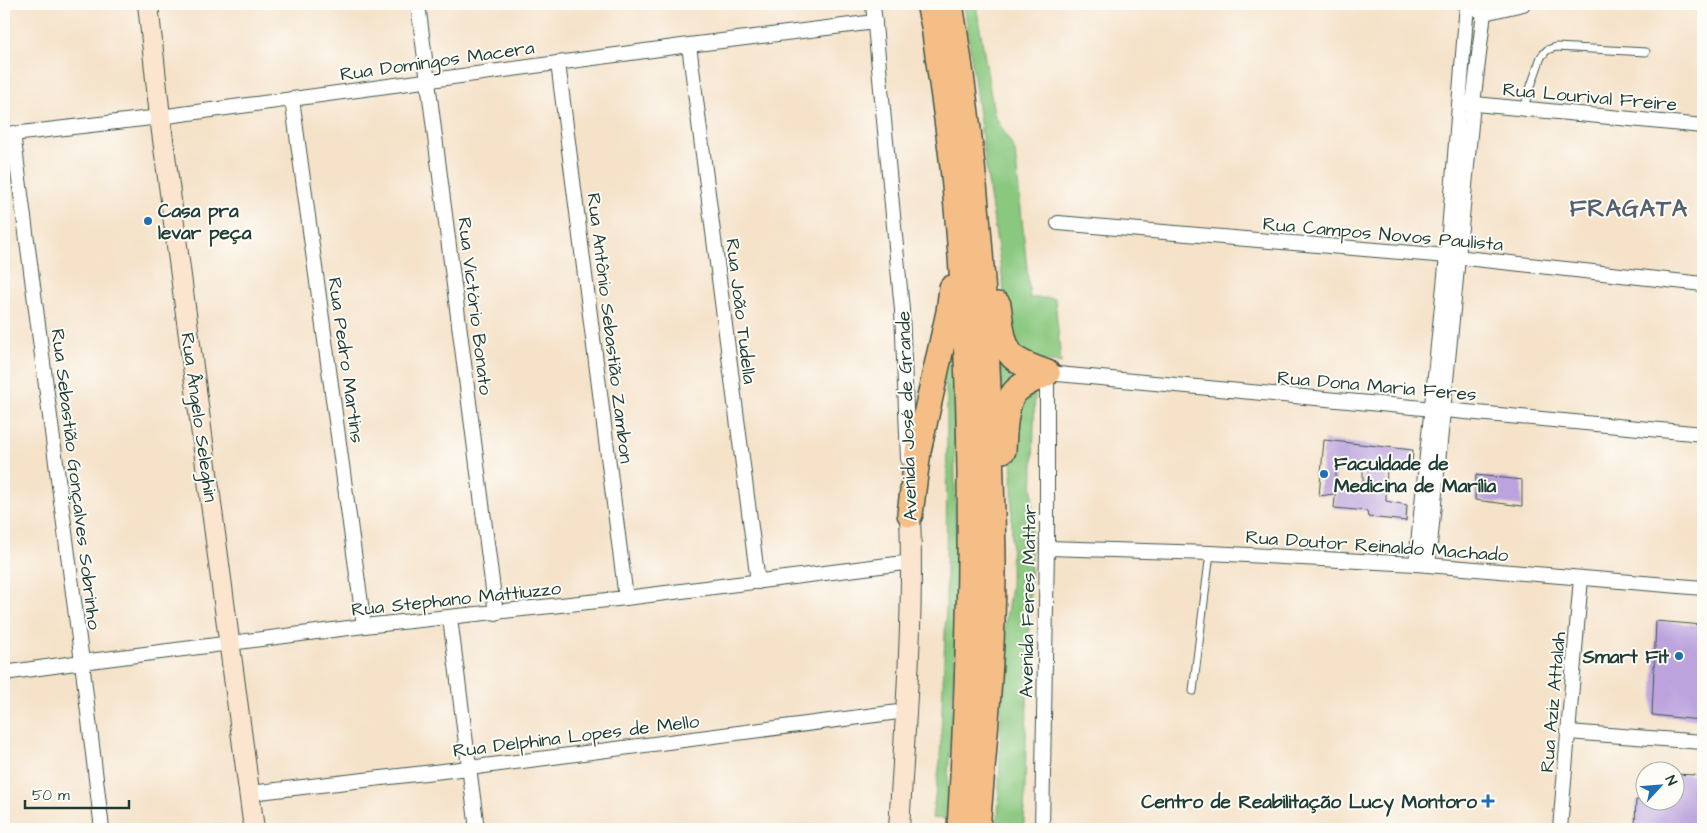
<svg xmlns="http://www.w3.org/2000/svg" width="1707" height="833" font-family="'Architects Daughter',sans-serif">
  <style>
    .green { fill: #89c87e; stroke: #548259 }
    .building { fill: #bca3de }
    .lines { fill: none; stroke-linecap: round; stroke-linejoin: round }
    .lane-casing { stroke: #3f564a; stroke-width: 9 }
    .street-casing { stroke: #3f564a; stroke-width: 16 }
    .secondary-casing { stroke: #3f564a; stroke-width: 22 }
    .highway-casing { stroke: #3f564a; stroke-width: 28 }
    .lane { stroke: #fff; stroke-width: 7 }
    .street { stroke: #fff; stroke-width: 14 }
    .secondary { stroke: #fbe5cf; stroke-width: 20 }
    .highway { stroke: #f6be87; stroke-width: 25 }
    .poi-dot { fill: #1f6fb2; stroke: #fdfcf7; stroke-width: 2 }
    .labels { text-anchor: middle; stroke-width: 4; stroke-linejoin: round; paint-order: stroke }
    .street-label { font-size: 19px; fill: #1f3d34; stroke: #fdfcf7 }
    .poi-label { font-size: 19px; font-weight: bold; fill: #1f3d34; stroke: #fdfcf7; text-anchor: start }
    .district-label { font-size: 24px; font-weight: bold; letter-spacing: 1px; fill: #566170; stroke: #fdfcf7 }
  </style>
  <rect width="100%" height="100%" fill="#fdfcf7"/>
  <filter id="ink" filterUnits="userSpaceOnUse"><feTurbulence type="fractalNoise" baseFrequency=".02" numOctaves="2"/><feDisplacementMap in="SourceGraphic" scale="10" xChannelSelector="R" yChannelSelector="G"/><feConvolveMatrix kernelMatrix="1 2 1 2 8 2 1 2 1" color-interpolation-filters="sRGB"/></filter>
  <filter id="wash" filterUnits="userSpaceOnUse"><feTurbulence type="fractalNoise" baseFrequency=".0096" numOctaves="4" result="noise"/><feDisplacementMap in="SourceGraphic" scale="20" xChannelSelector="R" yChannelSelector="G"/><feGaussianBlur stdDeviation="1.12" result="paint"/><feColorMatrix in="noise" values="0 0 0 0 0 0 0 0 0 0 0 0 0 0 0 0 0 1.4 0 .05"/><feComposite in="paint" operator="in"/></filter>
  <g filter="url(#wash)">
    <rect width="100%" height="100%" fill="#f5e2c9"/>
    <g class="green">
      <polygon points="964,4 976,4 994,114 1015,151 1030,298 1055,298 1061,363 1043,361 1018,351 1010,330 988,182"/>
      <polygon points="953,338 957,612 946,819 932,818 940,761 946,606 947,398 943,374"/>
      <polygon points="1000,346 1035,373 1002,406"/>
      <polygon points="1035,386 1024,825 998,823 1003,639 1011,586 1013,413"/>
    </g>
    <g id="blocks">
      <g class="building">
        <polygon points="1324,440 1413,450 1412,467 1387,463 1386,501 1407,505 1406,521 1368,517 1367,511 1334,508 1336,488 1363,490 1363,466 1337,465 1334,494 1319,496"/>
        <polygon points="1476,475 1522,480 1522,506 1475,500"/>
        <polygon points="1656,621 1703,625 1703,687 1700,720 1652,715"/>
        <polygon points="1674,774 1695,775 1703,782 1701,810 1703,811 1702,829 1635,825 1636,800 1674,800"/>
      </g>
    </g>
  </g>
  <g filter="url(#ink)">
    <use href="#blocks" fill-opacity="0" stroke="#3f564a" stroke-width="1"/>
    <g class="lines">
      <g class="lane-casing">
        <g id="lane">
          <polyline points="1523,109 1541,57 1547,50 1556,47 1646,52"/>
          <polyline points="1193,691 1210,553"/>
        </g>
      </g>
      <g class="street-casing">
        <g id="street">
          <polyline points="418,4 496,613"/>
          <polyline points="873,4 902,310 908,459"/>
          <polyline points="1477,9 1484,13 1523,4"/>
          <polyline points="689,45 758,582"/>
          <polyline points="558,63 626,598"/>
          <polyline points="292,99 364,626"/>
          <polyline points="1465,103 1703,126"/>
          <polyline points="13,133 82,662 102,829"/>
          <polyline points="4,135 160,117 689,45 875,22"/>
          <polyline points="1058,223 1447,256 1703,284"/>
          <polyline points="1047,548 1210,553 1416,564 1703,588"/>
          <polyline points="1416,564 1447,256 1467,4"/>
          <polyline points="1428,565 1473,104 1485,4"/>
          <polyline points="450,618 477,829"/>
          <polyline points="4,673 82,662 364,626 626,598 912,562"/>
          <polyline points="1568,732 1703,742"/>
          <polyline points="250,793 469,768 906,711"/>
          <polyline points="1042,829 1047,548 1047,373 1703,434"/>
          <polyline points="1560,829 1581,578"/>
        </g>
      </g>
      <g class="secondary-casing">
        <g id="secondary">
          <polyline points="148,4 160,117 254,829"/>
          <path d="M899,829C905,724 914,619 910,514"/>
        </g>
      </g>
      <g class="highway-casing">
        <g id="highway">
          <path d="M929,4L934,26C941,79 950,133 955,186C976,400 973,615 960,829"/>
          <path d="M950,4C975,151 986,298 990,447C991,487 993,527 993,568C993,655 984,742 977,829"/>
          <path d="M998,305C1001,322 1001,350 1017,360C1026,366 1037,369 1047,373"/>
          <path d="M1003,450C1004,436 1004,405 1014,393C1021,384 1036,379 1047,373"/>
          <polyline points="910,514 918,451 949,312 952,288"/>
        </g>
      </g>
      <use href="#lane" class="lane"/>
      <use href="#street" class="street"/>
      <use href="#secondary" class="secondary"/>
      <use href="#highway" class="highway"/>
    </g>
  </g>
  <g class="poi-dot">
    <circle cx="148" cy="221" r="5"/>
    <circle cx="1324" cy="474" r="5"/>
    <circle cx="1679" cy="656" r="5"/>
    <path d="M1485.5 793.5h5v5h5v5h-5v5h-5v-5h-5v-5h5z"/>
  </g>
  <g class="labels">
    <g class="street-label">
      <text transform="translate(437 60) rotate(-8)" y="7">Rua Domingos Macera</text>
      <text transform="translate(1590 96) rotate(5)" y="7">Rua Lourival Freire</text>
      <text transform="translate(1383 233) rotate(5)" y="7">Rua Campos Novos Paulista</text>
      <text transform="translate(476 306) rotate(83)" y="7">Rua Victório Bonato</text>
      <text transform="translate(742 311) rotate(83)" y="7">Rua João Tudella</text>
      <text transform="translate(611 328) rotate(83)" y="7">Rua Antônio Sebastião Zambon</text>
      <text transform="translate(347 360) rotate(82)" y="7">Rua Pedro Martins</text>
      <text transform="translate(1377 385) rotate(5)" y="7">Rua Dona Maria Feres</text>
      <text transform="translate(906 416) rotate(-92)" y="7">Avenida José de Grande</text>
      <text transform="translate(200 417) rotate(82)" y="7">Rua Ângelo Seleghin</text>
      <text transform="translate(77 479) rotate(83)" y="7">Rua Sebastião Gonçalves Sobrinho</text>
      <text transform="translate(1377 545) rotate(4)" y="7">Rua Doutor Reinaldo Machado</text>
      <text transform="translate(456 598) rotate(-6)" y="7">Rua Stephano Mattiuzzo</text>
      <text transform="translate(1027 601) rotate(-89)" y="7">Avenida Feres Mattar</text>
      <text transform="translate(1552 702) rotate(-85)" y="7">Rua Aziz Attalah</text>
      <text transform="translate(576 735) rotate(-7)" y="7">Rua Delphina Lopes de Mello</text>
    </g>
    <g class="poi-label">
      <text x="158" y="217">Casa pra<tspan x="158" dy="22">levar peça</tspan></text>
      <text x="1334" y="470">Faculdade de<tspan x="1334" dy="22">Medicina de Marília</tspan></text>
      <text x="1669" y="663" text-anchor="end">Smart Fit</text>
      <text x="1477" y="808" text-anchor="end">Centro de Reabilitação Lucy Montoro</text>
    </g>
    <g class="district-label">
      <text x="1629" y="216">FRAGATA</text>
    </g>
  </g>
  <rect width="1707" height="833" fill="none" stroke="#fdfcf7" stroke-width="20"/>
  <g transform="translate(1660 786) rotate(64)"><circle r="24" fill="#fdfcf7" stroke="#a4b0a9"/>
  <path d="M0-4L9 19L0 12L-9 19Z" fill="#1f6fb2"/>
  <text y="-8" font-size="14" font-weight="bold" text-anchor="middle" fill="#1f3d34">N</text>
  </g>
  <path d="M25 800v8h104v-8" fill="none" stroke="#1f3d34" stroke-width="2.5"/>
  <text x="32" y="800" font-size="15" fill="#1f3d34" stroke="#fdfcf7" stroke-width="4" paint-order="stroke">50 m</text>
</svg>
